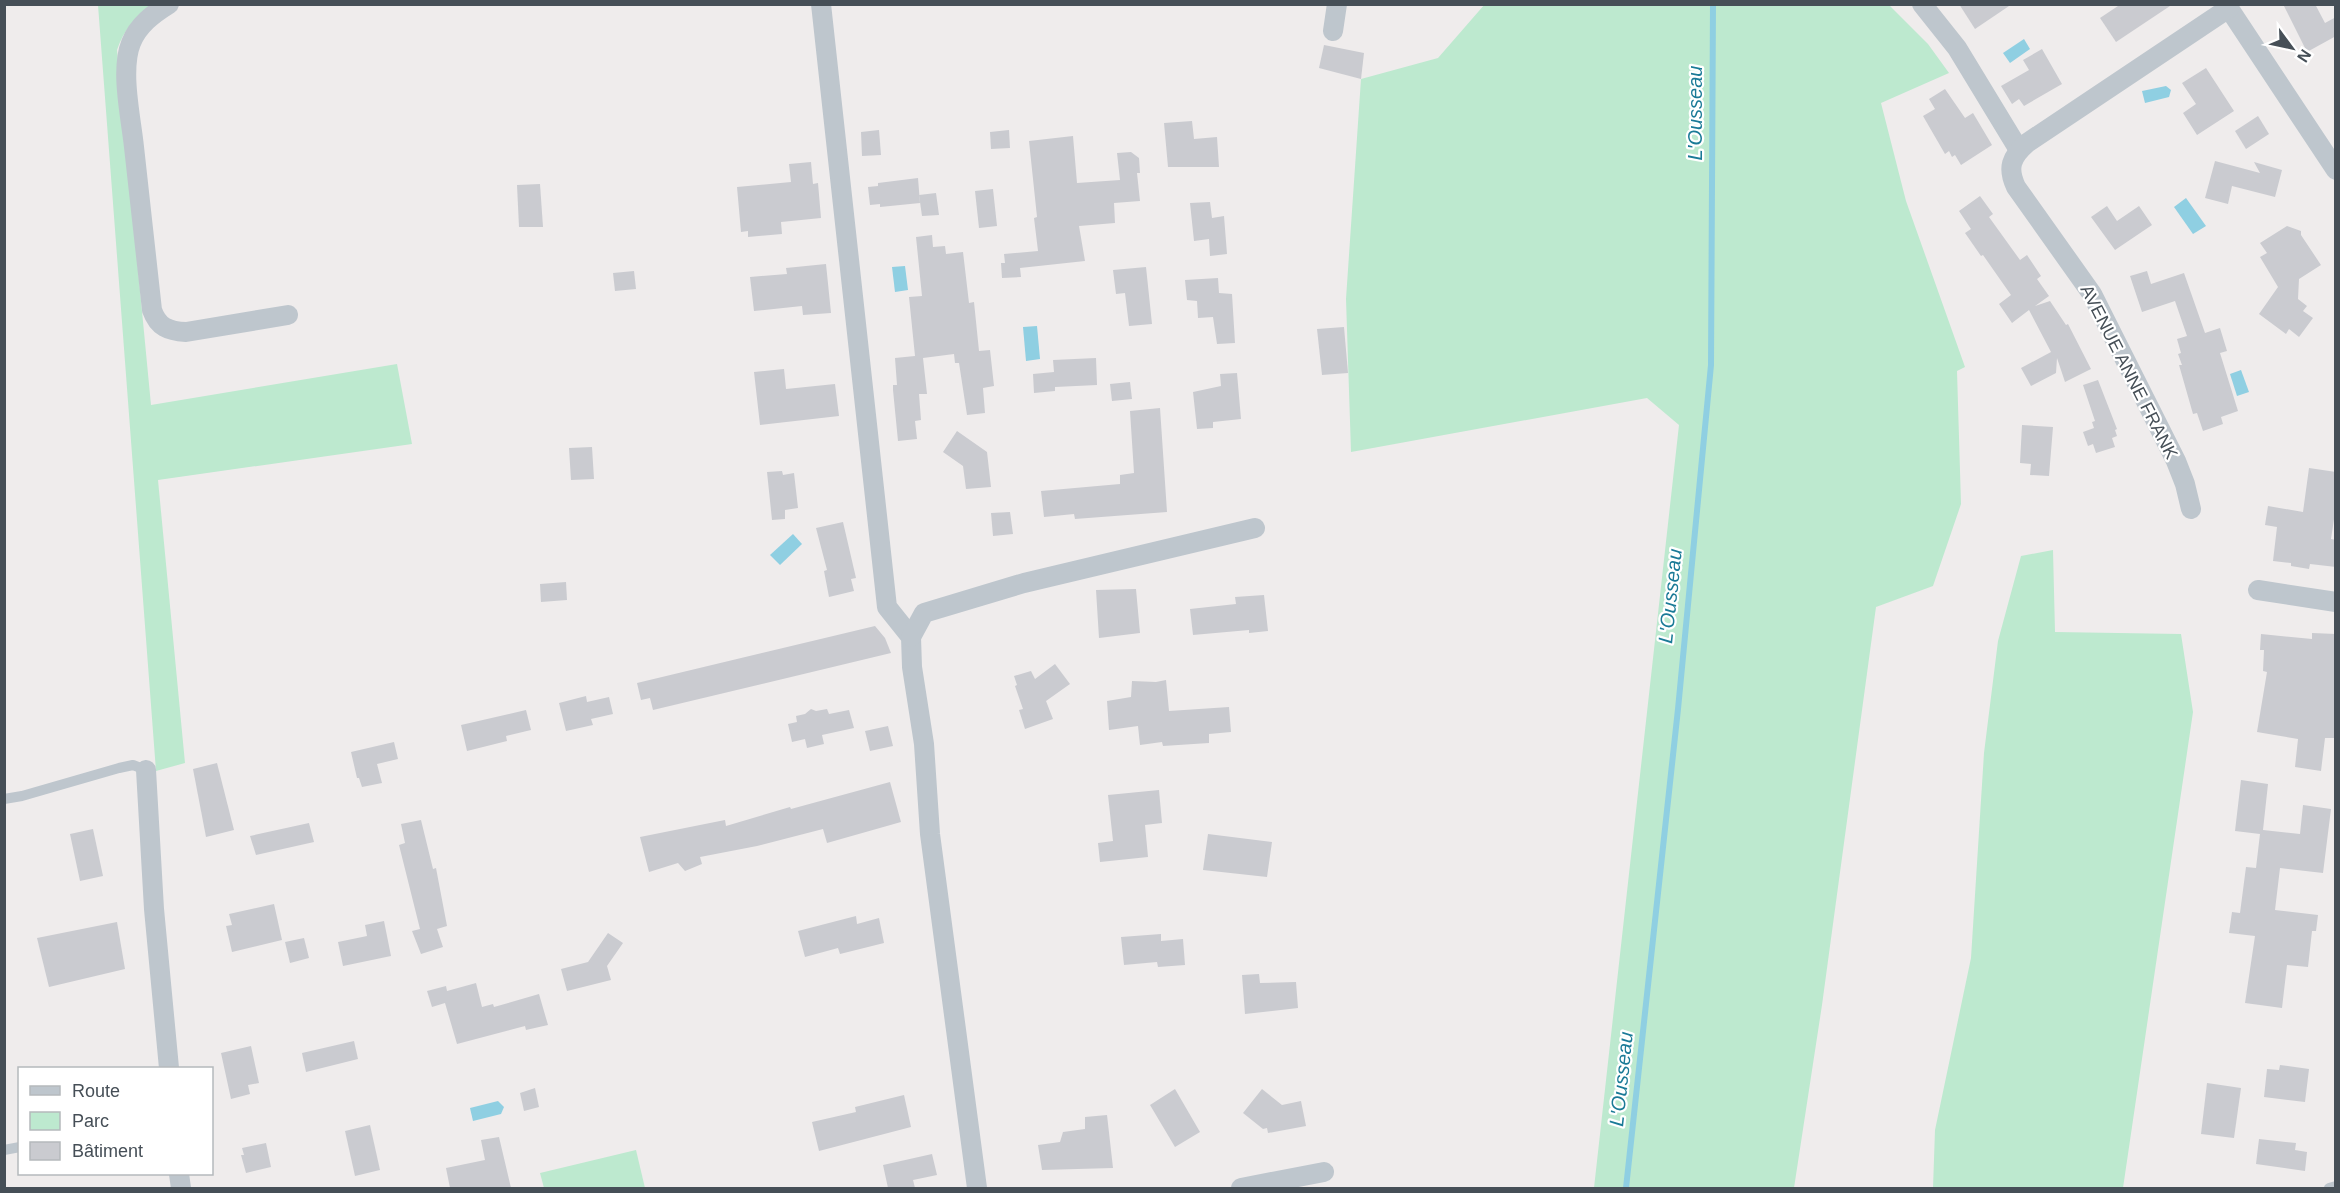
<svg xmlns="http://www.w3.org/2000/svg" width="2340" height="1193" font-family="Arial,sans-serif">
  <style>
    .green { fill: #bde9cf }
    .water { fill: #8fcfe2 }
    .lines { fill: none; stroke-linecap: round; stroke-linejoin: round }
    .stream { stroke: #8fcfe2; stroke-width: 6 }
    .building { fill: #cacbd0 }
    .service { stroke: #bec6cd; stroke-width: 10 }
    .minor { stroke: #bec6cd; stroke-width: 20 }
    .labels { text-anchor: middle; stroke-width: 4.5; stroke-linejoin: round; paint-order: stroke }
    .street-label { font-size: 18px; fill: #464f57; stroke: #fff }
    .water-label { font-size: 20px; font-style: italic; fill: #1a7a97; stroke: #fff }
  </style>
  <rect width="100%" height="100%" fill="#efecec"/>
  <g class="green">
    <polygon points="1485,4 1889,5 1928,44 1949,73 1881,103 1906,201 1965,367 1957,371 1961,504 1933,586 1876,607 1822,1005 1794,1188 1594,1188 1679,425 1647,398 1351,452 1346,299 1361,79 1438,58"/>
    <path d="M98,5H151C134,18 124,30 117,50L151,405L397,364L412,444L158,480L185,763L156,771Z"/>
    <polygon points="2053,550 2055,632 2181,634 2193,712 2123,1188 1933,1188 1935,1130 1971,958 1984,753 1998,641 2021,556"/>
    <polygon points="636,1150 645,1188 544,1188 540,1173"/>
  </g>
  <g class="water">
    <polygon points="2024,39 2030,49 2010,63 2003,53"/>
    <polygon points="2166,86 2171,90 2169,97 2145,103 2142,91"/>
    <polygon points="2186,198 2206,226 2193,234 2174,207"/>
    <polygon points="905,266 908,290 895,292 892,267"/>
    <polygon points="1037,326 1040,359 1026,361 1023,327"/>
    <polygon points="2241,370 2249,392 2237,396 2230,374"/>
    <polygon points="793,534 802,544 780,565 770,555"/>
    <polygon points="498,1101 504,1107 501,1114 473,1121 470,1108"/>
  </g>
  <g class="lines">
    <polyline class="stream" points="1626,1188 1678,709 1711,365 1713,4"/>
  </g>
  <g class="building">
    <polygon points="1959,4 2012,4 1975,29"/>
    <polygon points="2121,4 2173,4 2116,42 2100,18"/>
    <polygon points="2283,4 2315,4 2325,23 2336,17 2336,36 2307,52"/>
    <polygon points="1324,45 1364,53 1361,79 1319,68"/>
    <polygon points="2042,49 2062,84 2024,106 2019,99 2012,104 2001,86 2029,70 2023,60"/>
    <polygon points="2206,68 2234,111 2197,135 2183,113 2196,104 2182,83"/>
    <polygon points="1945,89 1965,118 1973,113 1992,145 1961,165 1955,155 1952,157 1949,151 1945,154 1923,116 1935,109 1929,99"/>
    <polygon points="2258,116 2269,134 2246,149 2235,131"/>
    <polygon points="1192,121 1194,139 1217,137 1219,167 1168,167 1164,123"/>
    <polygon points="879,130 881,155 862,156 861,132"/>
    <polygon points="1009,130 1010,148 991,149 990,132"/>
    <polygon points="1073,136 1077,183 1120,180 1117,153 1131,152 1139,158 1140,173 1137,173 1140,201 1114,203 1115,223 1079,226 1085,261 1020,268 1021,277 1002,278 1001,263 1005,263 1004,254 1038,251 1034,218 1037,217 1029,141"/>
    <polygon points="2215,161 2260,173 2254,162 2282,170 2275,197 2232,186 2228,204 2205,198"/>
    <polygon points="811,162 813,184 818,183 821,218 781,222 782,234 748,237 748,231 741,232 737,187 791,182 789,164"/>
    <polygon points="918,178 920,203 880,207 880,204 870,205 868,187 878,186 878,183"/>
    <polygon points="540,184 543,227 519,227 517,185"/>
    <polygon points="993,189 997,226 979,228 975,191"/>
    <polygon points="936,193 939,215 922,216 919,195"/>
    <polygon points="1980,196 1993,214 1989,217 2020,260 2027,255 2041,276 2037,279 2049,296 2035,306 2050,301 2066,325 2068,324 2091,369 2065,382 2057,358 2056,373 2031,386 2021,368 2051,352 2029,310 2012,323 1999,304 2011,295 1983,255 1981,256 1965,233 1971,229 1959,211"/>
    <polygon points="1210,202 1212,218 1224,216 1227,254 1210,256 1209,239 1194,241 1190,203"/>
    <polygon points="2107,206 2117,221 2139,206 2152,225 2115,250 2091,217"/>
    <polygon points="2287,226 2301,231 2301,235 2321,265 2299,279 2298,299 2307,306 2303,311 2313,318 2299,337 2289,329 2286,334 2259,314 2278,287 2260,257 2267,253 2260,243"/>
    <polygon points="932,235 933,247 945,246 946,254 963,252 969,303 974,302 979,351 990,350 994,386 983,388 985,413 967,415 959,363 955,363 954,354 923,358 927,394 919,394 921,420 915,421 917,439 898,441 893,390 893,385 897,385 895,358 915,356 909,297 922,296 916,237"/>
    <polygon points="826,264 831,313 803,315 802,306 754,311 750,277 787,274 786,268"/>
    <polygon points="1146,267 1152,324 1129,326 1125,293 1116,294 1113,270"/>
    <polygon points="634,271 636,289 615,291 613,273"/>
    <polygon points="2147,271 2151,284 2184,273 2205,333 2220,328 2227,351 2220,353 2238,411 2221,417 2223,424 2203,431 2197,413 2193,414 2179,365 2182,365 2178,354 2181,353 2177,339 2187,336 2175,301 2142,312 2130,276"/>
    <polygon points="1218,278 1219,293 1232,294 1235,343 1217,344 1213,317 1198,318 1197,301 1187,300 1185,280"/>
    <polygon points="1344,327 1348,373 1322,375 1317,329"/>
    <polygon points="1096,358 1097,385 1055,387 1055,391 1034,393 1033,374 1054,372 1053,360"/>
    <polygon points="784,369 786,389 835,384 839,416 760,425 754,372"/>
    <polygon points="1237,373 1241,419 1213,422 1213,428 1197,429 1193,392 1221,386 1220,374"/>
    <polygon points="2098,380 2117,429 2115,430 2117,436 2112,438 2115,447 2096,453 2093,444 2088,446 2083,432 2094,428 2092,422 2095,421 2083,385"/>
    <polygon points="1130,382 1132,399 1112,401 1110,384"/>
    <polygon points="1160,408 1167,512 1075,519 1074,514 1044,517 1041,491 1120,484 1120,475 1134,473 1130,411"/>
    <polygon points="2022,425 2053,427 2049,476 2030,475 2031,464 2020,463"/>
    <polygon points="957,431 987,452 991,487 966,489 963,466 943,452"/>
    <polygon points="592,447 594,479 571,480 569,448"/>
    <polygon points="2309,468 2336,472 2336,506 2331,539 2336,540 2336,567 2310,564 2309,569 2291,566 2291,563 2273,561 2277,527 2265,525 2268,506 2303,512"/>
    <polygon points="782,471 783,475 794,473 798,508 785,510 785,519 772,520 767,472"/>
    <polygon points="1010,512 1013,534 993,536 991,513"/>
    <polygon points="843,522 856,578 851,579 854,591 829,597 824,571 827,570 816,528"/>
    <polygon points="566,582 567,600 541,602 540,584"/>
    <polygon points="1136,589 1140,633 1099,638 1096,590"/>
    <polygon points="1264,595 1268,631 1249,633 1249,630 1193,635 1190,609 1236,604 1235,597"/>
    <polygon points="875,626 885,638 891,653 653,710 650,698 641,700 637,683"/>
    <polygon points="2312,633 2336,634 2336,738 2325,738 2321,771 2295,767 2298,739 2257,732 2267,672 2263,671 2264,650 2260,650 2261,634 2312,639"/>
    <polygon points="1055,664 1070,684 1046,701 1053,719 1025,729 1019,710 1023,709 1015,686 1017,685 1014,676 1031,671 1035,679"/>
    <polygon points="1166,680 1169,711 1229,707 1231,732 1209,734 1209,743 1163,746 1162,742 1140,745 1138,726 1109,730 1107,701 1131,697 1132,681 1156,682"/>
    <polygon points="586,696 587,702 609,697 613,714 591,719 593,725 566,731 559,703"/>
    <polygon points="811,709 816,711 827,709 829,714 849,710 854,728 822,735 824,744 807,748 805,739 792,742 788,724 797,722 796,716 805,714"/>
    <polygon points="526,710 531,730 506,736 507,741 467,751 461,725"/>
    <polygon points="888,726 893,746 870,751 865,731"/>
    <polygon points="394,742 398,759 377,764 382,783 362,787 359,778 357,778 351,752"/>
    <polygon points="217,763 234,830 206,837 193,769"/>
    <polygon points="2241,780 2268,784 2263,830 2300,834 2303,805 2331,809 2323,873 2280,868 2275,910 2318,915 2316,931 2312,931 2308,967 2287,965 2282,1008 2245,1003 2255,936 2229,933 2232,912 2240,913 2246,867 2256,868 2260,834 2235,831"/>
    <polygon points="890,782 901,822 827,843 823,829 757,846 700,857 702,864 685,871 678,863 649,872 640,837 725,820 726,826 790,807 791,809"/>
    <polygon points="1159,790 1162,823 1145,825 1148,857 1100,862 1098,843 1113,841 1108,795"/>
    <polygon points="421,820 433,869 436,868 447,926 437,929 443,947 421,954 412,931 420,929 399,845 405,843 401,824"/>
    <polygon points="309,823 314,842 256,855 250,836"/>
    <polygon points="93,829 103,876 80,881 70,834"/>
    <polygon points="1208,834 1272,842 1267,877 1203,870"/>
    <polygon points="274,904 282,940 232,952 226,926 232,925 229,914"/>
    <polygon points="856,916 857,924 879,918 884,943 840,954 838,948 805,957 798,931"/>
    <polygon points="384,921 391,956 343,966 338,942 367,936 365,925"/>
    <polygon points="117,922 125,969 49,987 37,938"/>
    <polygon points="608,933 623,943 607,966 611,980 567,991 561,969 588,962"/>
    <polygon points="1161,934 1161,941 1183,939 1185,965 1158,967 1157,962 1124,965 1121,937"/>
    <polygon points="304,938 309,958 290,963 285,942"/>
    <polygon points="1259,974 1260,983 1296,982 1298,1008 1245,1014 1242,975"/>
    <polygon points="476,983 482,1007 493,1004 494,1007 539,994 548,1025 526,1030 525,1026 457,1044 445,1003 432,1007 427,991 446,986 447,991"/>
    <polygon points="354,1041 358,1059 306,1072 302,1053"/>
    <polygon points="251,1046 259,1083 248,1085 250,1094 231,1099 221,1053"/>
    <polygon points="2280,1065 2309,1069 2305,1102 2264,1097 2267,1069 2279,1070"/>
    <polygon points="2207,1083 2241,1088 2234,1138 2201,1134"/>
    <polygon points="535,1088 539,1107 524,1111 520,1093"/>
    <polygon points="1175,1089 1200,1132 1175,1147 1150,1105"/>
    <polygon points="1262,1089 1282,1105 1301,1101 1306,1126 1268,1133 1267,1128 1263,1129 1243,1113"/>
    <polygon points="904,1095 911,1127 819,1151 812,1122 856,1112 855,1107"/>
    <polygon points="1107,1115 1113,1168 1042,1170 1038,1145 1060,1142 1063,1132 1085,1129 1085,1117"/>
    <polygon points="370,1125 380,1170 355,1176 345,1131"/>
    <polygon points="499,1137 511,1188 450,1188 446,1168 485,1160 481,1140"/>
    <polygon points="2259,1139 2296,1143 2295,1150 2307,1152 2305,1171 2256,1164"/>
    <polygon points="266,1143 271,1167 246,1173 241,1155 244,1155 242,1148"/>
    <polygon points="932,1154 937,1175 913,1180 915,1188 888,1188 883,1165"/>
  </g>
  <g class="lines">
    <g class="service">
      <polyline points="4,799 22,796 119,768 133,765 146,770"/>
      <polyline points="4,1150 20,1147"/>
      <polyline points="2329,1188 2336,1186"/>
    </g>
    <g class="minor">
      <path d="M169,4C153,14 138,25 131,43C120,70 131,118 134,147C140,201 146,256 152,310C158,327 168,331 186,332L288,315"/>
      <polyline points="821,4 887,607 911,637 912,667 924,744 930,834 977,1188"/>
      <polyline points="1922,4 1957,48 2019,150"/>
      <polyline points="2226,4 2336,170"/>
      <polyline points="1333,31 1337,4"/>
      <path d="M2191,509L2185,484L2176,461L2092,294L2016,187C2007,168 2011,157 2027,143L2229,8"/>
      <polyline points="2258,590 2336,602"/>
      <polyline points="911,637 924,613 1024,583 1255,528"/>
      <polyline points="146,770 154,909 169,1068"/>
      <polyline points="179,1174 181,1188"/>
      <polyline points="1241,1188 1324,1172"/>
    </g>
  </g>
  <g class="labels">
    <g class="street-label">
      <text transform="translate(2129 372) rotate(63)" y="6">AVENUE ANNE FRANK</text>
    </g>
    <g class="water-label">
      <text transform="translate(1695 113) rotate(-90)" y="7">L'Ousseau</text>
      <text transform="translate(1670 596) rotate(-84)" y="7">L'Ousseau</text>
      <text transform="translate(1621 1079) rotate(-84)" y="7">L'Ousseau</text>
    </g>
  </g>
  <rect width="2340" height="1193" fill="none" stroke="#464f57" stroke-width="12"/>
  <rect x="18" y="1067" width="195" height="108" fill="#ffffff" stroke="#b5b9bc" stroke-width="1.5"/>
  <rect x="30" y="1086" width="30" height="9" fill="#bec6cd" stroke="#b5b9bc" stroke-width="1.5"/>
  <text x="72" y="1097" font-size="18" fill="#464f57">Route</text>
  <rect x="30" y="1112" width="30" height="18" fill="#bde9cf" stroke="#b5b9bc" stroke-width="1.5"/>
  <text x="72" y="1127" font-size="18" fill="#464f57">Parc</text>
  <rect x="30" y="1142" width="30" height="18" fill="#cacbd0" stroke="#b5b9bc" stroke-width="1.5"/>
  <text x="72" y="1157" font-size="18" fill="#464f57">Bâtiment</text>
  <g transform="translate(2292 48) rotate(123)" stroke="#ffffff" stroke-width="4.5" paint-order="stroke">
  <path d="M0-4.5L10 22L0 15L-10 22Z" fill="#464f57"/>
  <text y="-9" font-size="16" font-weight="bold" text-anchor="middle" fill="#464f57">N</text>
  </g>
</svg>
